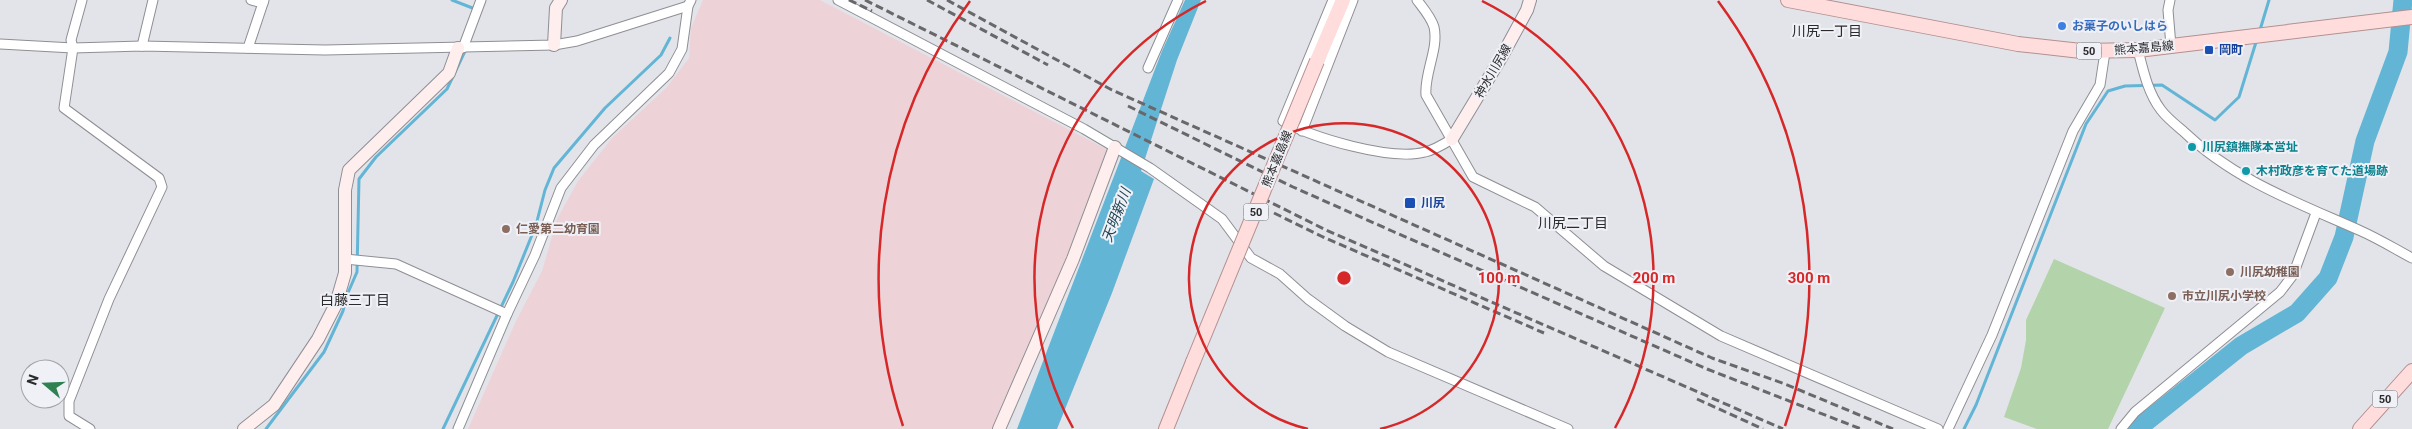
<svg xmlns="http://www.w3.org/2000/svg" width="2412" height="429" font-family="Roboto,'Noto Sans JP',sans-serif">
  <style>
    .industrial { fill: #edd3d7 }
    .green { fill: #b3d4ab }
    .water { fill: #63b5d6 }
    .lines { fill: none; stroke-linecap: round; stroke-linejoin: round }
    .stream { stroke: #63b5d6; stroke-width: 3 }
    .river { stroke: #63b5d6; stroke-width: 19 }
    .street-casing { stroke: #8e8f94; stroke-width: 11 }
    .secondary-casing { stroke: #8e8f94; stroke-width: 14 }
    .primary-casing { stroke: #b49090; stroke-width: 16 }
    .street { stroke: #fff; stroke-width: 9 }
    .secondary { stroke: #fee; stroke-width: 12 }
    .primary { stroke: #fedddc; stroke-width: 14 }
    .rail { stroke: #68686b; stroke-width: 3; stroke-dasharray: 8 4; stroke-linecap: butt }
    .primary-bridge-casing { stroke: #b49090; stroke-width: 16; stroke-linecap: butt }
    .primary-bridge { stroke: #fedddc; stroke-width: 14 }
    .ring { fill: none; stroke: #d62828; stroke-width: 2.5 }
    .shop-dot { fill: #3f7fe0; stroke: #f0f1f7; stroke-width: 2 }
    .transit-dot { fill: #1a4fb4; stroke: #f0f1f7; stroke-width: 2 }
    .culture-dot { fill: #0f9aa8; stroke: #f0f1f7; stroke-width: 2 }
    .education-dot { fill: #8d6e63; stroke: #f0f1f7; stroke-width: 2 }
    .labels { text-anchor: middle; stroke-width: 4; stroke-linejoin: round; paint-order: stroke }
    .shield { fill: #f0f1f7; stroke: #66666a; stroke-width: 1 }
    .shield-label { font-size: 11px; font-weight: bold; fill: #2b2b2d }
    .shop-label { font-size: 12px; font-weight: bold; fill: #366cbe; stroke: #f0f1f7; text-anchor: start }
    .street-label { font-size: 12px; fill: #2b2b2d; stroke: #f0f1f7 }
    .transit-label { font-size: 12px; font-weight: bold; fill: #164399; stroke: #f0f1f7; text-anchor: start }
    .culture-label { font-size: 12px; font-weight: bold; fill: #0d838f; stroke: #f0f1f7; text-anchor: start }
    .education-label { font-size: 12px; font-weight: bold; fill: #785e54; stroke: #f0f1f7; text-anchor: start }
    .neighbourhood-label { font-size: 14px; fill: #2b2b2d; stroke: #f0f1f7 }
    .water-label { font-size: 14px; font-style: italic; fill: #204554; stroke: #f0f1f7 }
    .centre { fill: #d62828; stroke: #f0f1f7; stroke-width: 2.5 }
    .ring-label { font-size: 15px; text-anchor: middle; font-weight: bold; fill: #d62828; stroke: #f0f1f7; stroke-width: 4; stroke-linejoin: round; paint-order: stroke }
  </style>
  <rect width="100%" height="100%" fill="#e3e4ea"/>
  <polygon class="industrial" points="703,0 820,0 1112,152 995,429 468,429 516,321 542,271 557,219 578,181 612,138 666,88 689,58 691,28"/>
  <polygon class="green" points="2054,259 2165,308 2108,429 2037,429 2004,417 2021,368 2026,340 2026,320"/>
  <polygon class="water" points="1185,0 1201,0 1177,60 1141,171 1154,179 1112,293 1057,429 1017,429 1162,51"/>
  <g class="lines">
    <g class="stream">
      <polyline points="452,0 475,9"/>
      <polyline points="2260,30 2269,0"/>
      <polyline points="266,429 324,352 343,311 347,295 357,272 359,179 376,157 447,89 466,49"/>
      <polyline points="443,429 513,282 536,225 545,190 554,168 605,108 661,55 670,38"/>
      <polyline points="1964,429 1976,405 2086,124 2108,91 2125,86 2162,85 2215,120 2239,97 2257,39"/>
    </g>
    <polyline class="river" points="2137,429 2241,346 2297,313 2328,278 2344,237 2365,141 2398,52 2403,0"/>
    <g class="street-casing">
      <g id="street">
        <polyline points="82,0 71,40 73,48 64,108 159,178 162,187 109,299 69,401 69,416 90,429"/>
        <polyline points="251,0 263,3"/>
        <polyline points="838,0 1084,129 1150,168 1222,219 1251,258 1280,274 1308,299 1345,326 1388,352 1568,429"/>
        <path d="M1333,0L1283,121C1313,138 1391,161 1425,152C1434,150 1444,144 1452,139"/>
        <path d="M1417,0C1423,8 1431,17 1434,27C1439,49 1424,73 1426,95L1473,177L1535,207L1604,266L1721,336L1938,429"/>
        <polyline points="2170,0 2168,10 2171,46"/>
        <polyline points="0,44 73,48 142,46 325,50 554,45 577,41 688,6"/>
        <polyline points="142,46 153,0"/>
        <polyline points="248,48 264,0"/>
        <polyline points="463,48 481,0"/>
        <path d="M2138,50C2143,70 2148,93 2161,110C2167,118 2176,125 2183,131C2234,180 2298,203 2361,231C2379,239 2395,249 2412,258"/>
        <polyline points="1148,68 1178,0"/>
        <polyline points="1302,131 1353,0"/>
        <polyline points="345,259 396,264 507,314"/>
        <polyline points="458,429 507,314 535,255 561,188 594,145 669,73 682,49 688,6 691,0"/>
        <polyline points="1948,429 1992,335 2073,131 2100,85 2105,52"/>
        <polyline points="2121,429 2135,412 2280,292 2293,275 2316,213"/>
      </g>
    </g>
    <g class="secondary-casing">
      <g id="secondary">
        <polyline points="554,45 556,8 561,0"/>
        <polyline points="1452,139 1502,56 1527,10 1530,0"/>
        <polyline points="244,429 274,405 318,339 336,304 345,273 345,190 349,170 449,73 458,48"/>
        <polyline points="999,429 1073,259 1115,147"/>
      </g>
    </g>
    <g class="primary-casing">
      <g id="primary">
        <polyline points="1788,0 2018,44 2081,51 2138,50 2412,17"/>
        <polyline points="1317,61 1343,0"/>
        <polyline points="1166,429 1193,362"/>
        <polyline points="2360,429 2412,371"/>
      </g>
    </g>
    <use href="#street" class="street"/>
    <use href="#secondary" class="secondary"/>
    <use href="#primary" class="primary"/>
    <g class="rail">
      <polyline points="849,0 872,11"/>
      <polyline points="865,0 1326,230 1783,429"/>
      <polyline points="927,0 1048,65"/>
      <polyline points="947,0 1112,90 1712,358 1785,384 1893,429"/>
      <polyline points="1128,106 1293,187 1392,231 1707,369 1861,429"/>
      <polyline points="1274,213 1323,237 1544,333"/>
      <polyline points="1697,399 1763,429"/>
    </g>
    <g class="primary-bridge-casing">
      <polyline id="primary-bridge" points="1193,362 1317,61"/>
    </g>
    <use href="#primary-bridge" class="primary-bridge"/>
  </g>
  <g class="ring">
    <path d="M1308 429A155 155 0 1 1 1380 429"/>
    <path d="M1073 428A310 310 0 0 1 1206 1M1482 1A310 310 0 0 1 1615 428"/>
    <path d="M903 426A465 465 0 0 1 970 1M1718 1A465 465 0 0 1 1785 426"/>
  </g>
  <circle class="shop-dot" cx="2062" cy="26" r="5"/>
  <g class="transit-dot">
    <rect x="2204" y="45" width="10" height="10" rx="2.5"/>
    <rect x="1404" y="197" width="12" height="12" rx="2.5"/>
  </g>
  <g class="culture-dot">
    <circle cx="2192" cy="147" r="5"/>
    <circle cx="2246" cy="171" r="5"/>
  </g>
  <g class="education-dot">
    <circle cx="506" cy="229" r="5"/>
    <circle cx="2230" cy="272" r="5"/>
    <circle cx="2172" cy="296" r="5"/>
  </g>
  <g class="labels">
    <g class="shield">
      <rect x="2076.5" y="42.5" width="25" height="17" rx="4"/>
      <rect x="1243.5" y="203.5" width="25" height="17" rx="4"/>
      <rect x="2372.5" y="390.5" width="25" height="17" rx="4"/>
    </g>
    <g class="shield-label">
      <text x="2089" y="55">50</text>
      <text x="1256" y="216">50</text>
      <text x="2385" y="403">50</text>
    </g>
    <g class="shop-label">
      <text x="2072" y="30">お菓子のいしはら</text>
    </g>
    <g class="street-label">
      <text transform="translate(2144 48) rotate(-5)" y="4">熊本嘉島線</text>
      <text transform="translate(1493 71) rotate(-60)" y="4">神水川尻線</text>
      <text transform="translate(1277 159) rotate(-68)" y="4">熊本嘉島線</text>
    </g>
    <g class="transit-label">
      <text x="2219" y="54">岡町</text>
      <text x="1421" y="207">川尻</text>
    </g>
    <g class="culture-label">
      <text x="2202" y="151">川尻鎮撫隊本営址</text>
      <text x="2256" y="175">木村政彦を育てた道場跡</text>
    </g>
    <g class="education-label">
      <text x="516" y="233">仁愛第二幼育園</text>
      <text x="2240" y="276">川尻幼稚園</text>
      <text x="2182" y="300">市立川尻小学校</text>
    </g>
    <g class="neighbourhood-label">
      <text x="1827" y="36">川尻一丁目</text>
      <text x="1573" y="228">川尻二丁目</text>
      <text x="355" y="305">白藤三丁目</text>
    </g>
    <g class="water-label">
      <text transform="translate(1116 215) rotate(-69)" y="5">天明新川</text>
    </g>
  </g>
  <circle cx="1344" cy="278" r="8" class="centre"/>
  <g class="ring-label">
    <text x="1499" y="283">100 m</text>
    <text x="1654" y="283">200 m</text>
    <text x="1809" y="283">300 m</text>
  </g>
  <g transform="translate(45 384) rotate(289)"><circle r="24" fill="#f0f1f7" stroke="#a1a2a6"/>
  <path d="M0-4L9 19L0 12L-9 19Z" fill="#2f8152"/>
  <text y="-8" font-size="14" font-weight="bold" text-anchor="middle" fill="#2b2b2d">N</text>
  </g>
</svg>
